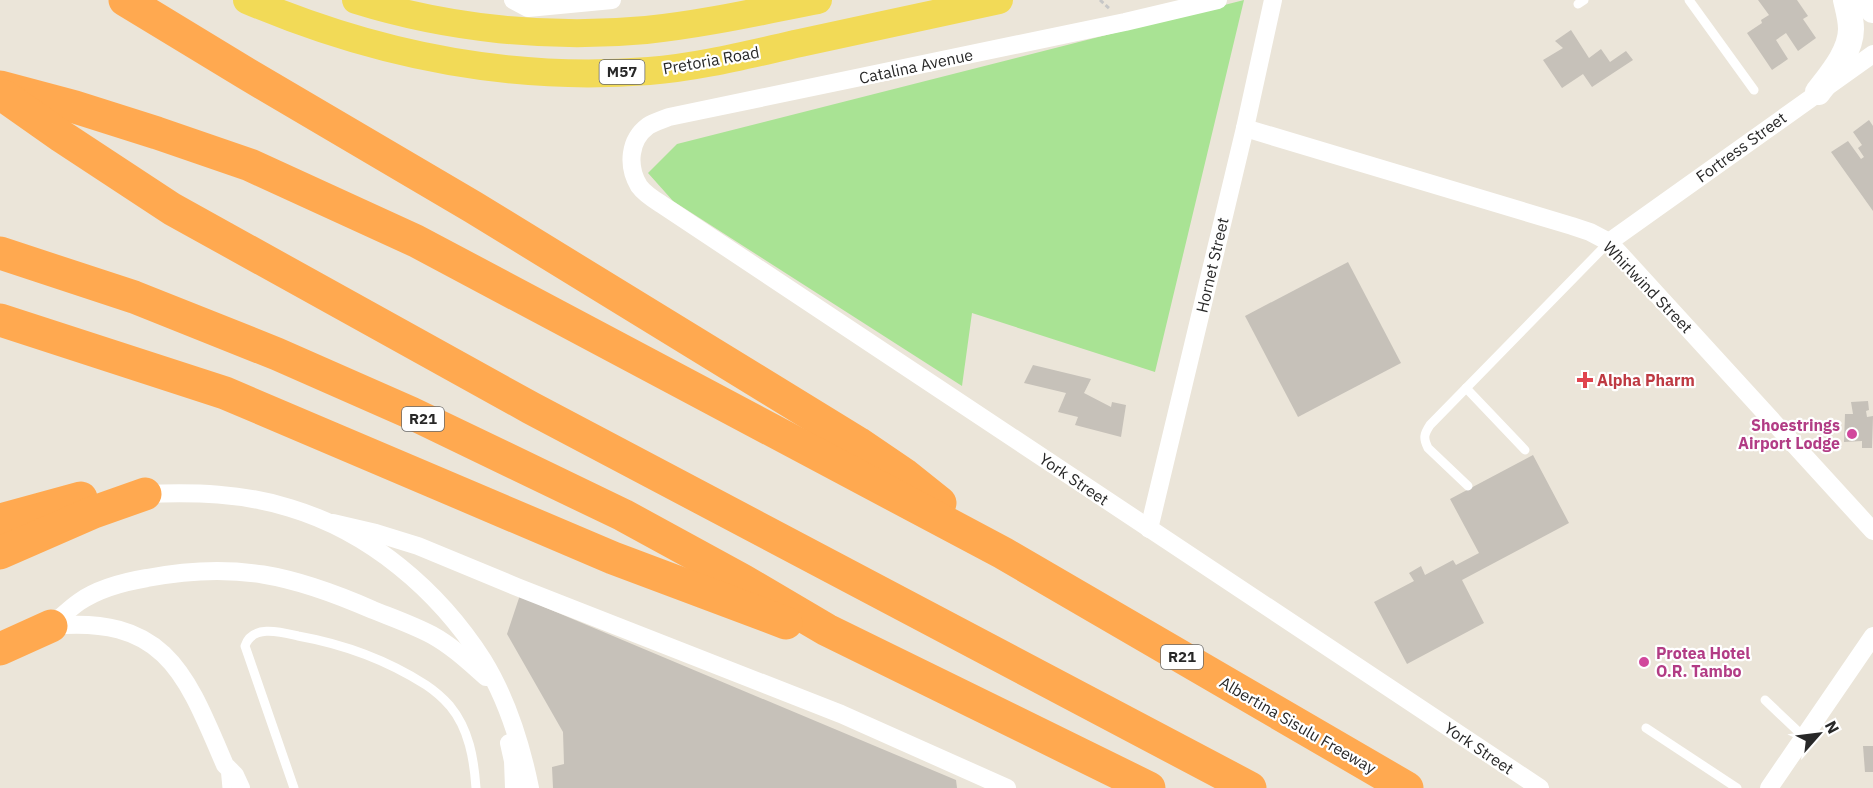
<svg xmlns="http://www.w3.org/2000/svg" width="1873" height="788" font-family="'IBM Plex Sans',sans-serif">
  <style>
    .green { fill: #a9e394 }
    .building { fill: #c6c1b9 }
    .lines { fill: none; stroke-linecap: round; stroke-linejoin: round }
    .path { stroke: #c7c7c7; stroke-width: 3; stroke-dasharray: 4.5 3; stroke-linecap: butt }
    .lane { stroke: #fff; stroke-width: 9 }
    .street { stroke: #fff; stroke-width: 18 }
    .secondary { stroke: #fff; stroke-width: 26 }
    .primary { stroke: #f2da57; stroke-width: 28 }
    .highway { stroke: #ffa950; stroke-width: 33 }
    .health-dot { fill: #e0444e; stroke: #fff; stroke-width: 2 }
    .hotel-dot { fill: #d1479c; stroke: #fff; stroke-width: 2 }
    .labels { text-anchor: middle; stroke-width: 4.5; stroke-linejoin: round; paint-order: stroke }
    .shield { fill: #fff; stroke: #686868; stroke-width: 1.5 }
    .shield-label { font-size: 15px; font-weight: bold; fill: #282828 }
    .street-label { font-size: 16px; fill: #282828; stroke: #fff }
    .health-label { font-size: 16px; font-weight: bold; fill: #be3a42; stroke: #fff; text-anchor: start }
    .hotel-label { font-size: 16px; font-weight: bold; fill: #b23c85; stroke: #fff; text-anchor: end }
  </style>
  <rect width="100%" height="100%" fill="#ebe5d9"/>
  <polygon class="green" points="1244,0 1155,372 972,313 962,386 673,201 648,173 677,144"/>
  <g class="building">
    <polygon points="1758,0 1797,0 1808,16 1803,19 1816,38 1798,51 1786,33 1776,40 1788,59 1772,70 1747,33 1762,23 1761,20 1769,15"/>
    <polygon points="1571,30 1589,58 1601,49 1610,62 1626,51 1633,60 1592,87 1583,74 1562,88 1543,60 1563,48 1555,41"/>
    <polygon points="1869,120 1873,126 1873,211 1831,152 1848,141 1861,159 1864,157 1858,148 1862,145 1853,132"/>
    <polygon points="1348,262 1401,363 1298,417 1245,316"/>
    <polygon points="1033,365 1091,379 1084,393 1111,407 1112,402 1126,405 1121,437 1075,425 1078,417 1058,412 1066,393 1024,383"/>
    <polygon points="1868,401 1869,410 1866,411 1867,417 1873,416 1872,448 1862,448 1862,441 1844,442 1845,414 1853,414 1851,402"/>
    <polygon points="1533,455 1569,523 1462,580 1484,623 1407,664 1374,602 1414,581 1409,573 1421,566 1425,575 1453,560 1456,565 1479,553 1450,499"/>
    <polygon points="520,595 544,607 956,780 957,788 553,788 552,767 564,764 563,732 507,634"/>
    <polygon points="1863,746 1873,746 1873,772 1865,772"/>
  </g>
  <g class="lines">
    <polyline class="path" points="1100,0 1110,9"/>
    <g class="lane">
      <polyline points="1689,0 1754,90"/>
      <polyline points="1578,4 1584,0"/>
      <polyline points="1466,388 1525,450"/>
      <path d="M1468,486L1428,448C1423,438 1424,434 1430,425L1609,242"/>
      <polyline points="1765,700 1804,737"/>
      <polyline points="1646,728 1737,788"/>
      <polyline points="225,767 227,788"/>
      <path d="M294,788L245,646C252,624 281,632 298,636C343,644 387,660 426,685C435,691 443,698 450,706C469,729 474,759 476,788"/>
    </g>
    <g class="street">
      <polyline points="513,0 528,8 612,0"/>
      <path d="M1218,0L1125,22L669,117C662,120 654,122 648,126C629,140 627,166 639,186C644,193 653,199 661,204L1540,788"/>
      <polyline points="1245,128 1572,226 1590,232 1609,242 1873,531"/>
      <polyline points="1609,242 1873,54"/>
      <path d="M145,494C195,492 242,493 290,508C370,532 438,590 483,660C507,699 521,744 530,788"/>
      <polyline points="333,523 376,533 418,546 517,587 841,714 1007,788"/>
      <polyline points="1149,529 1245,128 1273,0"/>
      <path d="M51,626C60,618 69,609 79,602C99,588 123,582 147,578C235,561 293,575 373,610C393,618 413,625 432,635C452,646 469,662 486,677"/>
      <path d="M51,626C166,615 186,674 225,765L235,775L241,788"/>
      <polyline points="509,743 513,761 514,788"/>
      <polyline points="1769,788 1873,636"/>
    </g>
    <g class="secondary">
      <polyline points="1866,0 1873,10"/>
      <path d="M1818,92C1831,75 1851,52 1851,29C1851,19 1848,9 1846,0"/>
    </g>
    <g class="primary">
      <path d="M247,0C376,55 509,82 649,71C700,67 750,54 800,43C866,29 933,14 999,0"/>
      <path d="M356,0C449,29 550,39 646,30C704,24 761,11 818,0"/>
    </g>
    <g class="highway">
      <polyline points="125,0 247,74 473,207 858,443 905,475 940,503"/>
      <polyline points="0,87 75,107 157,133 250,165 416,241 1003,553 1407,788"/>
      <polyline points="4,96 61,136 172,209 531,408 1250,788"/>
      <polyline points="0,253 134,297 277,354 411,413 623,515 742,580 827,630 1149,788"/>
      <polyline points="0,320 225,393 613,558 786,623"/>
      <polyline points="0,520 81,498"/>
      <polyline points="0,553 94,512 145,494"/>
      <polyline points="0,649 51,626"/>
    </g>
  </g>
  <path class="health-dot" d="M1582 371h6v6h6v6h-6v6h-6v-6h-6v-6h6z"/>
  <g class="hotel-dot">
    <circle cx="1852" cy="434" r="6"/>
    <circle cx="1644" cy="662" r="6"/>
  </g>
  <g class="labels">
    <g class="shield">
      <rect x="599.5" y="60" width="45" height="24" rx="4.5"/>
      <rect x="402" y="407" width="42" height="24" rx="4.5"/>
      <rect x="1161" y="645" width="42" height="24" rx="4.5"/>
    </g>
    <g class="shield-label">
      <text x="622" y="77">M57</text>
      <text x="423" y="424">R21</text>
      <text x="1182" y="662">R21</text>
    </g>
    <g class="street-label">
      <text transform="translate(711 60) rotate(-10)" y="6">Pretoria Road</text>
      <text transform="translate(916 66) rotate(-12)" y="6">Catalina Avenue</text>
      <text transform="translate(1741 147) rotate(-36)" y="6">Fortress Street</text>
      <text transform="translate(1212 265) rotate(-77)" y="6">Hornet Street</text>
      <text transform="translate(1648 287) rotate(46)" y="6">Whirlwind Street</text>
      <text transform="translate(1074 479) rotate(34)" y="6">York Street</text>
      <text transform="translate(1298 725) rotate(30)" y="6">Albertina Sisulu Freeway</text>
      <text transform="translate(1479 748) rotate(34)" y="6">York Street</text>
    </g>
    <g class="health-label">
      <text x="1597" y="386">Alpha Pharm</text>
    </g>
    <g class="hotel-label">
      <text x="1840" y="431">Shoestrings<tspan x="1840" dy="18">Airport Lodge</tspan></text>
      <text x="1656" y="659" text-anchor="start">Protea Hotel<tspan x="1656" dy="18">O.R. Tambo</tspan></text>
    </g>
  </g>
  <g transform="translate(1819 734) rotate(62)" stroke="#ffffff" stroke-width="4.5" paint-order="stroke">
  <path d="M0-4.5L10 22L0 15L-10 22Z" fill="#282828"/>
  <text y="-9" font-size="16" font-weight="bold" text-anchor="middle" fill="#282828">N</text>
  </g>
</svg>
